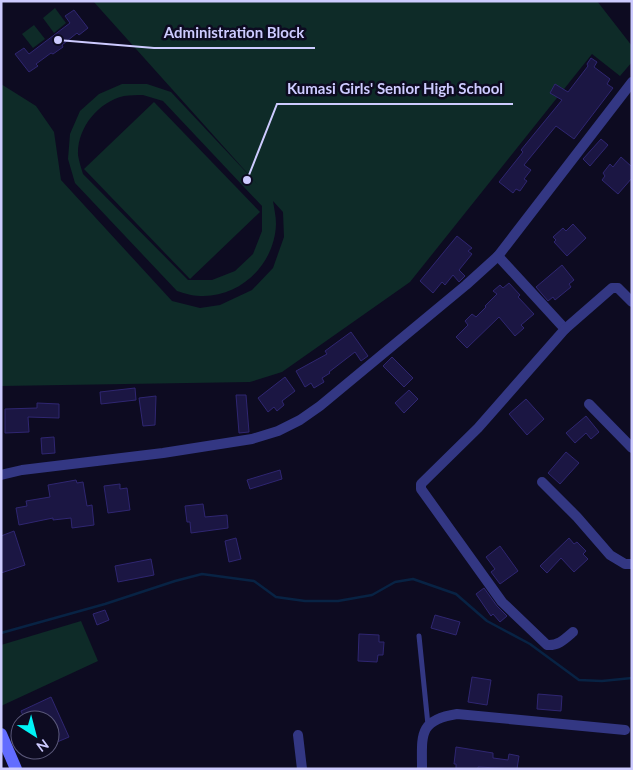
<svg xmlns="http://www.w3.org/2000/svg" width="633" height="770" font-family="Lato,sans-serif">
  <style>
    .green { fill: #0e2b28; fill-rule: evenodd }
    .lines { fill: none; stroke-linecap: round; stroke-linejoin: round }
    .stream { stroke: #082344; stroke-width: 2.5 }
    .building { fill: #1b1643; stroke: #2f2671 }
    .service { stroke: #333783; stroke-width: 5 }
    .minor { stroke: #333783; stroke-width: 10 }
    .secondary { stroke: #626cff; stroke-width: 12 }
    .leader { fill: none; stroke: #cdcbff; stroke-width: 2 }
    .callout-dot { fill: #cdcbff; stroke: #0d0b21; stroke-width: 2 }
    .callout-label { font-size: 15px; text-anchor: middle; font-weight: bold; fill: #cdcbff; stroke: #0d0b21; stroke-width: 5; stroke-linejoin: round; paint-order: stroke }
  </style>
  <rect width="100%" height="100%" fill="#0d0b21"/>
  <g class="green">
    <path d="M93,1H597L632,46V62L620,76L592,54L410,282L282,372L250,382L1,386V84L36,106L54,132L61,180L172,301L200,308L220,305L252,290L273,268L284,237L283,212L273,201C274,208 276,216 276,224C275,264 240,298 200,296C192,296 184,293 177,291L75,183L68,159L70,134L80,111L99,94L122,84H147L171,92L258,185ZM143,95L163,101L262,206V231L253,254L235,271L212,280H188L83,174C81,168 79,161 78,155C77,128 98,102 124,96C130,95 137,95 143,95Z"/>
    <polygon points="55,8 66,23 54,33 43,18"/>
    <polygon points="34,25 45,39 33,48 22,34"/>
    <polygon points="154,102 260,212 190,279 84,169"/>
    <polygon points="81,621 98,661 1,706 1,645"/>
  </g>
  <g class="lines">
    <polyline class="stream" points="1,633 105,604 175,581 202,574 254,581 276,597 305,601 338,601 372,595 395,582 413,579 456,594 487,621 530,644 579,680 602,681 632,678"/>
  </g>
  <g class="building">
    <polygon points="74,10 88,28 79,35 77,33 62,45 63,47 53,54 51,53 36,64 38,66 29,72 15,54 24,48 29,54 70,23 65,16"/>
    <polygon points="591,58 597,62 594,67 610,79 607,84 613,88 574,139 556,126 524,165 531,170 524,179 527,181 520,191 516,189 513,193 499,182 523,152 521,150 562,100 550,93 555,84 568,92 588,66 587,64"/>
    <polygon points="601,139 608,145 590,166 583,159"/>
    <polygon points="621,157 632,167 632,178 618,194 602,180 605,176 603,173 610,164 613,167"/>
    <polygon points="573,224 586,238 567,256 554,242 556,240 553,237 563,228 566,231"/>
    <polygon points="457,236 472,248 468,251 472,254 459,270 465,276 459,282 453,275 445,285 442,282 433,293 420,281"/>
    <polygon points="562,265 574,280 569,284 571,287 555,300 553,297 548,301 536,287"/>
    <polygon points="509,283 520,295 518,297 534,314 521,325 524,328 515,336 499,317 467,348 456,337 468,325 465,321 472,314 476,317 486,307 485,306 497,294 493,291 500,285 503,288"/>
    <polygon points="351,332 368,356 361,361 355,352 329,372 330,373 322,378 324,382 314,388 311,383 305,387 296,371 327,354 325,351"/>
    <polygon points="392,357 413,378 404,387 383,366"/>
    <polygon points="285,377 295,391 282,401 284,405 277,411 274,407 268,412 258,398"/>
    <polygon points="135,388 136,400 101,404 100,392"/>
    <polygon points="409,390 418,399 404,413 395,403"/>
    <polygon points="236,395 246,395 249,432 239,433"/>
    <polygon points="156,396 155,425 143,426 139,398"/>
    <polygon points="526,399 544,419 527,435 509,414"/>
    <polygon points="37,403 59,404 59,418 28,417 29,432 5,433 5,409 37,408"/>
    <polygon points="586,416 599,432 591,439 586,433 575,443 566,433"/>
    <polygon points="54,437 55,453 42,454 41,438"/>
    <polygon points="566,452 579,463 560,484 548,473"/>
    <polygon points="280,470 282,479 250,489 247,480"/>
    <polygon points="76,480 77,483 83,482 87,506 92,505 94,525 72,528 71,518 53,520 53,518 19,525 16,508 27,506 26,501 50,497 48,485"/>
    <polygon points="120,484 120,489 127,488 130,510 108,513 104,486"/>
    <polygon points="203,504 205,517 227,515 228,528 191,533 190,522 187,522 185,506"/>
    <polygon points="14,531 25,565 1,573 1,536"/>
    <polygon points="236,538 241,559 229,562 225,541"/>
    <polygon points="569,538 574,544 577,542 586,551 583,554 588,559 574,572 561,558 547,573 540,566"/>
    <polygon points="500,546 518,571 500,584 491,572 495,569 486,557"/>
    <polygon points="151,559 154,575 118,582 115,566"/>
    <polygon points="484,588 497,606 507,616 500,622 493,614 491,616 476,594"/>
    <polygon points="105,610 109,620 97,625 93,614"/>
    <polygon points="435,615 460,622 456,635 431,628"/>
    <polygon points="359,634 379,635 379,642 384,642 383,655 378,655 377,662 358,661"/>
    <polygon points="472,677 491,680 487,705 468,702"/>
    <polygon points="538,694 562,696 561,711 537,709"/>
    <polygon points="51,697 69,737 50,745 50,720 25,720 21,711"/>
    <polygon points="456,747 493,753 493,758 508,760 509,754 519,756 517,769 478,767 478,769 456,769 456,764 454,764"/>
  </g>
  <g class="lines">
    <polyline class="service" points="419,636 428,725"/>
    <g class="minor">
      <polyline points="498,256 565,329"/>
      <polyline points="589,404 632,448"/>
      <polyline points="1,475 22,470 163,453 252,439 278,431 300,420 320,406 466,285 498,256 632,82"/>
      <polyline points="542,482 577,517 610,555 625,564 632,564"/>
      <path d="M573,632C565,639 558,646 547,645L502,602L421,489V484L478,428L565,329L612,288H618L632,302"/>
      <polyline points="298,735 302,769"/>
      <path d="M422,769C422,735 418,720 457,714L625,730"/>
    </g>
    <polyline class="secondary" points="1,734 16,769"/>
  </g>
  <path class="leader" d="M58 40L154 48H315M247 180L277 104H513"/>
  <g class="callout-dot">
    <circle cx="58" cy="40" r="5"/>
    <circle cx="247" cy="180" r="5"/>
  </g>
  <g class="callout-label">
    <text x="234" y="38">Administration Block</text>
    <text x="395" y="94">Kumasi Girls' Senior High School</text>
  </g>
  <rect width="633" height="770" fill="none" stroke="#cdcbff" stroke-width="5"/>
  <g transform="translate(35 735) rotate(144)"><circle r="24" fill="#0d0b21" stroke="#5a587a"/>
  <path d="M0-4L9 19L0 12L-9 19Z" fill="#00f3f6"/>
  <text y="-8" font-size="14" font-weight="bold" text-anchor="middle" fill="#cdcbff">N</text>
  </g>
</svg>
